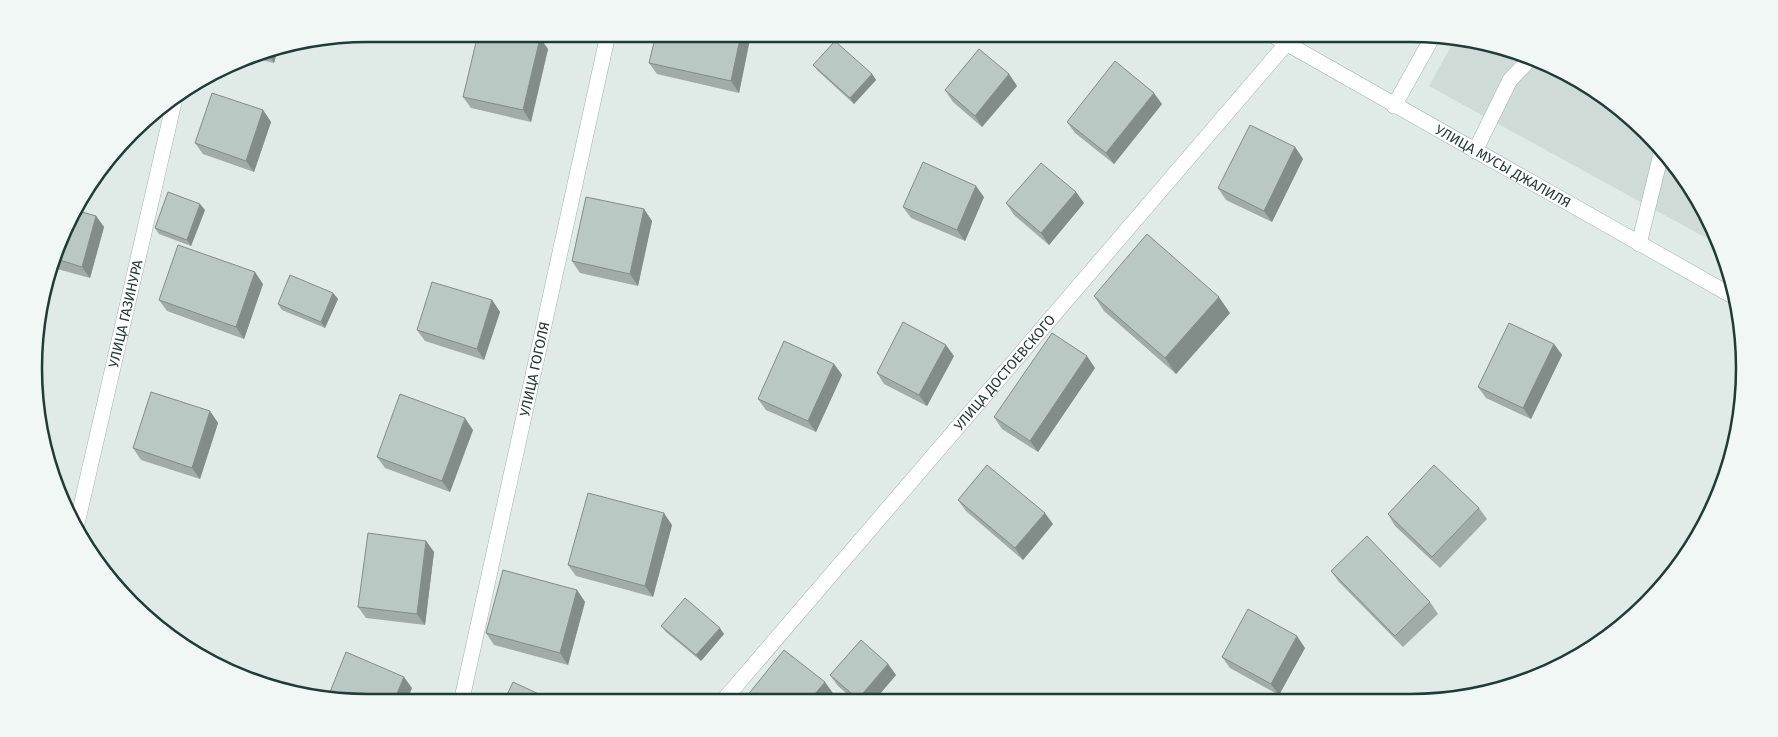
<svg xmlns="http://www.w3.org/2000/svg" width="1778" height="737" font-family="'Fira Sans',sans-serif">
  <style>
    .built { fill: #cedbd6 }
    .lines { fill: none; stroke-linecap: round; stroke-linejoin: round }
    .lane-casing { stroke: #a3b3ae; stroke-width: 16 }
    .street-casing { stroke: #a3b3ae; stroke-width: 16 }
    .secondary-casing { stroke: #9fb6b0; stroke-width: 16 }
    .lane { stroke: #fff; stroke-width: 15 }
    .street { stroke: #fff; stroke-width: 15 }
    .secondary { stroke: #fff; stroke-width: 15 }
    .wall { fill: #9faca8 }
    .shaded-wall { fill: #828c88 }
    .building { fill: #b9c8c3; stroke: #828c88 }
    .labels { text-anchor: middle; stroke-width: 5; stroke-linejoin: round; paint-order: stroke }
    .street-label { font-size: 14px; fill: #213b36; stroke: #f1f7f4 }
    .rim { fill: none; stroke: #213b36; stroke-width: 2.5 }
  </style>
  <rect width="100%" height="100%" fill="#e0ebe7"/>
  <polygon class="built" points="1454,41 1517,51 1577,78 1630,117 1675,164 1710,220 1719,245 1429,86"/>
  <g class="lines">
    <g class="lane-casing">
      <g id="lane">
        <polyline points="1475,151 1510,80 1531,58"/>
        <polyline points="1639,244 1662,150"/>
      </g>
    </g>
    <g class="street-casing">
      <g id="street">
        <polyline points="1394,106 1432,38"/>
        <path id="s1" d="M76,528L175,98"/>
        <path id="s2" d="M722,702L1287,43"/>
        <path id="s3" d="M461,703L608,34"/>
      </g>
    </g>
    <g class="secondary-casing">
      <g id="secondary">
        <path id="s4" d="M1270,34L1736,298"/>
      </g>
    </g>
    <use href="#lane" class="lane"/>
    <use href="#street" class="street"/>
    <use href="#secondary" class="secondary"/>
  </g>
  <g class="wall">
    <polygon points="656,34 751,34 739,93 657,74 649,63"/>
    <polygon points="540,38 548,49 531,122 471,108 463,97"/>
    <polygon points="278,49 274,63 249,57 261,52"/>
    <polygon points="813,65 872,74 876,80 854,104 818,71"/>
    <polygon points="1009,74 1017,86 982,127 953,102 945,90"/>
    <polygon points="1162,104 1114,164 1075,133 1067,122"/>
    <polygon points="263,110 271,122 254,172 203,154 195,143"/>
    <polygon points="1295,147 1303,159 1272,222 1226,200 1218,188"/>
    <polygon points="1076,192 1084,203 1049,245 1014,215 1006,203"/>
    <polygon points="984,197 965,241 911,218 903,207"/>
    <polygon points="644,209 652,221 638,286 580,273 572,261"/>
    <polygon points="75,210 96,216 104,227 90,278 50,267 51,261"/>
    <polygon points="205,210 191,246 159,234 155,228"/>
    <polygon points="263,284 244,339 167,311 159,300"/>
    <polygon points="333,293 338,299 325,328 282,310 278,304"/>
    <polygon points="1094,296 1230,313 1176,374 1104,311"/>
    <polygon points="492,300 500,312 484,360 425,341 417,330"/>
    <polygon points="1554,344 1562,355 1531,419 1486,398 1478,387"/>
    <polygon points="954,356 927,406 884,384 877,373"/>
    <polygon points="834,364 842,375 816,432 766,410 758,399"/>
    <polygon points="1095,368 1038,452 1002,429 994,417"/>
    <polygon points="210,411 218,423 200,479 141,460 133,448"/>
    <polygon points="473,430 450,492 385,468 377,457"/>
    <polygon points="958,500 1053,524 1023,560 966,511"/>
    <polygon points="1479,508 1487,519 1440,568 1395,526 1388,514"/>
    <polygon points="672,525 653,597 576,576 568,565"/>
    <polygon points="426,541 434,552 425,625 366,618 358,607"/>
    <polygon points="1331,571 1430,602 1438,614 1403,647 1339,582"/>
    <polygon points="577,590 585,602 568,665 494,645 486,633"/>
    <polygon points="661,626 724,634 701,661 666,632"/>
    <polygon points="1305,648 1279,695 1230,668 1222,657"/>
    <polygon points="888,664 896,675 873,702 856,702 838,686 830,675"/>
  </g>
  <g class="shaded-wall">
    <polygon points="741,34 751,34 739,93 731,81"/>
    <polygon points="540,38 548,49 531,122 523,110"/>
    <polygon points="278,49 274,63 267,52 267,51"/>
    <polygon points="872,74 876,80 854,104 850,98"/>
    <polygon points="1009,74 1017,86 982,127 975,116"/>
    <polygon points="1154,93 1162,104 1114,164 1106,153"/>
    <polygon points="263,110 271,122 254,172 246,161"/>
    <polygon points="1295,147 1303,159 1272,222 1264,211"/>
    <polygon points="976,186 984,197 965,241 957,230"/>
    <polygon points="1076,192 1084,203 1049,245 1041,233"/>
    <polygon points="200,204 205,210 191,246 187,240"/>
    <polygon points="644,209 652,221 638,286 630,274"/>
    <polygon points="96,216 104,227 90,278 82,267"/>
    <polygon points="255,272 263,284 244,339 236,327"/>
    <polygon points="333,293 338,299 325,328 321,322"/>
    <polygon points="1219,297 1230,313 1176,374 1165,358"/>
    <polygon points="492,300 500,312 484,360 477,349"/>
    <polygon points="1554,344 1562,355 1531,419 1523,408"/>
    <polygon points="946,345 954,356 927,406 919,395"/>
    <polygon points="1087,356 1095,368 1038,452 1030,441"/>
    <polygon points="834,364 842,375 816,432 808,421"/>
    <polygon points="210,411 218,423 200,479 192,468"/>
    <polygon points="465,418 473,430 450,492 442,481"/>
    <polygon points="664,513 672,525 653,597 645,586"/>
    <polygon points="1045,513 1053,524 1023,560 1015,548"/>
    <polygon points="426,541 434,552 425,625 417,614"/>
    <polygon points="577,590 585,602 568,665 560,653"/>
    <polygon points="720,628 724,634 701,661 696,655"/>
    <polygon points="1297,636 1305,648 1279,695 1271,684"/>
    <polygon points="888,664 896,675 873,702 860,702 858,699"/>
    <polygon points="404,677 412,688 406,703 393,703"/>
    <polygon points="825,682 833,693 825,702 808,702"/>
  </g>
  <g class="building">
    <polygon points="478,34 521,34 540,38 523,110 463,97"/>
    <polygon points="656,34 741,34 731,81 649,63"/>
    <polygon points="835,41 872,74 850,98 813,65"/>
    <polygon points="979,49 1009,74 975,116 945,90"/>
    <polygon points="1115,61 1154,93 1106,153 1067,122"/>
    <polygon points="212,93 263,110 246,161 195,143"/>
    <polygon points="1250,125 1295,147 1264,211 1218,188"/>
    <polygon points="923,162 976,186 957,230 903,207"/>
    <polygon points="1041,163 1076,192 1041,233 1006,203"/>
    <polygon points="168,192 200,204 187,240 155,228"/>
    <polygon points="586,197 644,209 630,274 572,261"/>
    <polygon points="75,210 96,216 82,267 53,258"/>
    <polygon points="1147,234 1219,297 1165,358 1094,296"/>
    <polygon points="178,245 255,272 236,327 159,300"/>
    <polygon points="290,275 333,293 321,322 278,304"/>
    <polygon points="432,282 492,300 477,349 417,330"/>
    <polygon points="903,322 946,345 919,395 877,373"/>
    <polygon points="1509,323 1554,344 1523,408 1478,387"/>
    <polygon points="1052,333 1087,356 1030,441 994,417"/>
    <polygon points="784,341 834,364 808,421 758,399"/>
    <polygon points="151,392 210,411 192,468 133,448"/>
    <polygon points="400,394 465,418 442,481 377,457"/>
    <polygon points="987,465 1045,513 1015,548 958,500"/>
    <polygon points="1434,465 1479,508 1432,557 1388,514"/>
    <polygon points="588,493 664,513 645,586 568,565"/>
    <polygon points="368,533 426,541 417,614 358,607"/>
    <polygon points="1367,536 1430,602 1395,636 1331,571"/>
    <polygon points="503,570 577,590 560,653 486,633"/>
    <polygon points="685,598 720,628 696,655 661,626"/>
    <polygon points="1248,609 1297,636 1271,684 1222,657"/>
    <polygon points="861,640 888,664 858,699 830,675"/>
    <polygon points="784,650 825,682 808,702 745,702 743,701"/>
    <polygon points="346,652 404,677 393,703 368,703 328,697"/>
    <polygon points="513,682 558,703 503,703"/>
  </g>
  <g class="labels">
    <g class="street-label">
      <text dy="5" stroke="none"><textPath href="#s4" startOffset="268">УЛИЦА МУСЫ ДЖАЛИЛЯ</textPath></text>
      <text dy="5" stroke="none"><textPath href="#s1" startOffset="220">УЛИЦА ГАЗИНУРА</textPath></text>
      <text dy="5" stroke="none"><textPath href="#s3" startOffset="342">УЛИЦА ГОГОЛЯ</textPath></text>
      <text dy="5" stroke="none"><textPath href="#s2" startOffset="434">УЛИЦА ДОСТОЕВСКОГО</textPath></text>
    </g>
  </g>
  <path d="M0 0H1778V737H0ZM368 42H1410A326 326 0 0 1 1736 368V368A326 326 0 0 1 1410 694H368A326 326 0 0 1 42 368V368A326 326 0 0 1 368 42Z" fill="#f1f7f4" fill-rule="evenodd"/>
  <path class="rim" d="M368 42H1410A326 326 0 0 1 1736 368V368A326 326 0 0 1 1410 694H368A326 326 0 0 1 42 368V368A326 326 0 0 1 368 42Z"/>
</svg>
